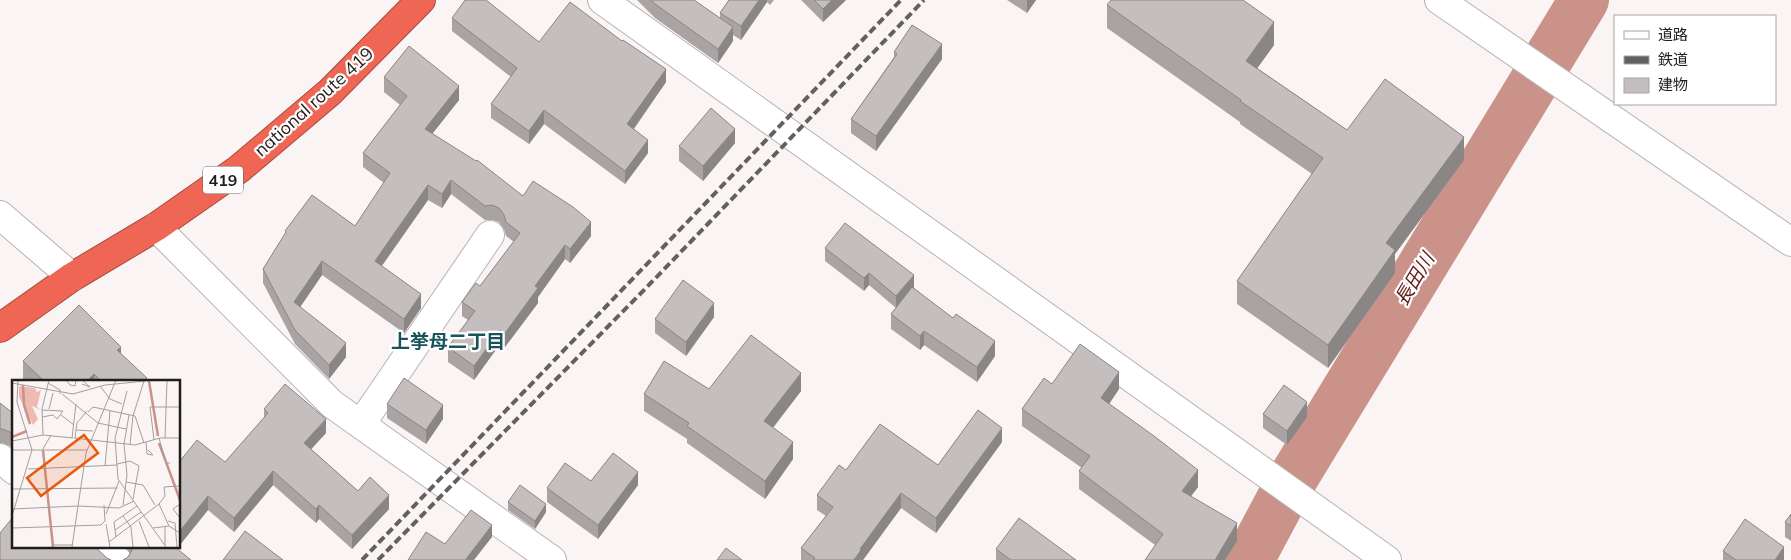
<svg xmlns="http://www.w3.org/2000/svg" width="1791" height="560" font-family="Mulish,'Noto Sans JP',sans-serif">
  <style>
    .lines { fill: none; stroke-linecap: round; stroke-linejoin: round }
    .river { stroke: #ca9288; stroke-width: 50 }
    .minor-casing { stroke: #b8b3b2; stroke-width: 30 }
    .highway-casing { stroke: #a64c41; stroke-width: 30 }
    .minor { stroke: #fff; stroke-width: 28 }
    .highway { stroke: #ef6654; stroke-width: 28 }
    .rail { stroke: #636160; stroke-width: 4; stroke-dasharray: 8 4; stroke-linecap: butt }
    .wall { fill: #a9a4a3 }
    .shaded-wall { fill: #898685 }
    .building { fill: #c4bfbe; stroke: #898685 }
    .labels { text-anchor: middle; stroke-width: 4.5; stroke-linejoin: round; paint-order: stroke }
    .shield { fill: #fff; stroke: #626161; stroke-width: 1 }
    .shield-label { font-size: 16px; font-weight: bold; fill: #1f1d1d }
    .street-label { font-size: 18px; fill: #1f1d1d; stroke: #fff }
    .water-label { font-size: 19px; font-style: italic; fill: #601b14; stroke: #fff }
    .neighbourhood-label { font-size: 19px; font-weight: bold; fill: #19535c; stroke: #fff }
    .inset-river { fill: none; stroke: #ca9288; stroke-width: 2.5 }
    .inset-road { fill: none; stroke: #a29f9e; stroke-width: 1 }
    .view { fill: #e8590c; fill-opacity: 0.15; stroke: #e8590c; stroke-width: 2.5 }
    .inset-edge { fill: none; stroke: #1f1d1d; stroke-width: 2.5 }
  </style>
  <rect width="100%" height="100%" fill="#faf5f4"/>
  <g class="lines">
    <polyline class="river" points="1249,560 1290,483 1584,0"/>
    <g class="minor-casing">
      <g id="minor">
        <polyline points="602,0 1387,560"/>
        <polyline points="1439,0 1791,242"/>
        <polyline points="0,215 72,277"/>
        <polyline points="156,227 332,404 552,560"/>
        <polyline points="361,424 490,235"/>
        <polyline points="0,458 14,470"/>
        <polyline points="101,546 117,560"/>
      </g>
    </g>
    <g class="highway-casing">
      <polyline id="highway" points="0,328 72,277 156,227 239,169 330,92 421,0"/>
    </g>
    <use href="#minor" class="minor"/>
    <use href="#highway" class="highway"/>
    <g class="rail">
      <polyline points="362,560 901,0"/>
      <polyline points="378,560 645,289 924,0"/>
    </g>
  </g>
  <g class="wall">
    <polygon points="637,0 694,0 720,18 720,13 729,0 774,0 770,5 767,2 741,40 733,35 733,41 718,63 655,18"/>
    <polygon points="801,0 846,0 823,22"/>
    <polygon points="1007,0 1036,0 1027,13"/>
    <polygon points="1107,5 1274,45 1257,68 1347,130 1464,160 1395,254 1395,273 1328,368 1237,304 1237,281 1312,174 1240,124 1240,122 1107,28"/>
    <polygon points="452,18 539,42 666,82 634,129 648,153 625,184 544,124 529,144 491,118 491,104 511,77 452,31"/>
    <polygon points="894,52 942,59 876,151 851,133 851,119 894,57"/>
    <polygon points="384,77 459,100 432,134 523,196 591,236 570,263 565,259 538,297 538,303 505,347 500,344 474,380 448,362 448,347 468,320 462,316 462,302 480,286 514,242 506,236 504,229 499,222 492,220 485,220 451,194 442,208 428,200 382,266 421,308 404,333 322,275 300,307 346,357 329,379 295,344 263,283 263,269 285,234 285,231 355,226 384,183 363,167 363,153 400,105 384,92"/>
    <polygon points="735,143 703,181 679,161 679,146"/>
    <polygon points="825,248 914,288 995,356 977,382 924,345 920,350 891,329 891,314 896,308 869,285 864,291 825,261"/>
    <polygon points="714,317 686,356 655,333 655,319"/>
    <polygon points="121,354 147,381 25,381 23,379 23,361"/>
    <polygon points="1052,384 1119,389 1109,404 1198,487 1191,496 1237,541 1225,560 1145,560 1155,545 1079,489 1079,471 1082,468 1022,426 1022,409"/>
    <polygon points="709,389 801,391 773,428 793,459 765,499 687,443 687,439 644,411 644,394"/>
    <polygon points="0,403 14,414 14,449 10,446 2,443 0,443"/>
    <polygon points="387,404 443,419 426,444 387,418"/>
    <polygon points="264,409 326,433 311,449 358,491 389,509 352,549 319,519 316,523 273,485 234,532 208,510 179,546 179,462 225,462 264,418"/>
    <polygon points="1263,414 1307,417 1287,445 1263,428"/>
    <polygon points="1002,442 936,533 901,508 863,560 801,560 801,548 826,516 817,510 817,495 846,470 938,465"/>
    <polygon points="591,481 638,485 598,539 547,502 547,488"/>
    <polygon points="508,502 546,512 535,529 508,510"/>
    <polygon points="1791,514 1791,541 1785,537 1785,522"/>
    <polygon points="125,546 178,546 177,549 128,557 130,553"/>
    <polygon points="996,549 1076,560 996,560"/>
    <polygon points="1723,551 1784,560 1723,560"/>
  </g>
  <g class="shaded-wall">
    <polygon points="759,0 767,0 767,2 741,40 741,26"/>
    <polygon points="832,0 846,0 823,22 823,9"/>
    <polygon points="1027,0 1036,0 1027,13"/>
    <polygon points="1274,22 1274,45 1246,84 1246,61"/>
    <polygon points="733,27 733,41 718,63 718,49"/>
    <polygon points="942,44 942,59 876,151 876,136"/>
    <polygon points="666,69 666,82 627,138 627,124"/>
    <polygon points="459,86 459,100 425,143 425,129"/>
    <polygon points="544,110 544,124 529,144 529,131"/>
    <polygon points="735,129 735,143 703,181 703,166"/>
    <polygon points="1464,137 1464,160 1395,254 1395,273 1328,368 1328,345 1386,243"/>
    <polygon points="648,140 648,153 625,184 625,171"/>
    <polygon points="451,180 451,194 442,208 442,194"/>
    <polygon points="428,185 428,200 375,275 375,261"/>
    <polygon points="591,222 591,236 570,263 570,249"/>
    <polygon points="565,245 565,259 538,297 538,303 505,347 505,333 535,286"/>
    <polygon points="322,261 322,275 294,316 294,302"/>
    <polygon points="869,273 869,285 864,291 864,278"/>
    <polygon points="914,275 914,288 896,309 896,296"/>
    <polygon points="421,294 421,308 404,333 404,319"/>
    <polygon points="714,303 714,317 686,356 686,342"/>
    <polygon points="500,330 500,344 474,380 474,366"/>
    <polygon points="924,331 924,345 920,350 920,336"/>
    <polygon points="995,341 995,356 977,382 977,367"/>
    <polygon points="346,343 346,357 329,379 329,365"/>
    <polygon points="121,347 121,365 117,350"/>
    <polygon points="1119,372 1119,389 1101,416 1101,398"/>
    <polygon points="801,373 801,391 764,439 764,421"/>
    <polygon points="94,374 94,381 87,381"/>
    <polygon points="1307,402 1307,417 1287,445 1287,431"/>
    <polygon points="443,405 443,419 426,444 426,430"/>
    <polygon points="326,419 326,433 304,457 304,443"/>
    <polygon points="1002,428 1002,442 936,533 936,518"/>
    <polygon points="793,442 793,459 765,499 765,481"/>
    <polygon points="1198,470 1198,487 1182,508 1182,491"/>
    <polygon points="273,471 273,485 234,532 234,518"/>
    <polygon points="638,472 638,485 598,539 598,525"/>
    <polygon points="901,493 901,508 863,560 854,560 860,549"/>
    <polygon points="389,495 389,509 352,549 352,535"/>
    <polygon points="208,496 208,510 179,546 179,532"/>
    <polygon points="546,504 546,512 535,529 535,521"/>
    <polygon points="319,505 319,519 316,523 316,509"/>
    <polygon points="1237,523 1237,541 1225,560 1215,560"/>
    <polygon points="492,525 492,537 474,560 466,560 466,559"/>
    <polygon points="1784,547 1784,560 1775,560"/>
  </g>
  <g class="building">
    <polygon points="465,0 486,0 539,42 570,2 622,41 623,40 666,69 627,124 648,140 625,171 544,110 529,131 491,104 517,68 452,18"/>
    <polygon points="651,0 694,0 733,27 718,49 655,4"/>
    <polygon points="729,0 759,0 741,26 720,13"/>
    <polygon points="814,0 832,0 823,9"/>
    <polygon points="1111,0 1243,0 1274,22 1246,61 1347,130 1385,79 1464,137 1386,243 1395,250 1328,345 1237,281 1323,158 1240,101 1241,100 1107,5"/>
    <polygon points="912,25 942,44 876,136 851,119 897,54 894,52"/>
    <polygon points="409,46 459,86 425,129 476,161 477,160 523,196 533,181 573,207 591,222 570,249 565,245 535,286 538,288 505,333 500,330 474,366 448,347 475,311 462,302 476,283 480,286 520,233 506,222 504,215 499,208 492,205 485,206 451,180 442,194 428,185 375,261 421,294 404,319 322,261 294,302 346,343 329,365 295,330 263,269 286,232 285,231 312,195 355,226 390,173 363,153 407,96 384,77"/>
    <polygon points="711,108 735,129 703,166 679,146"/>
    <polygon points="845,223 914,275 896,296 869,273 864,278 825,248"/>
    <polygon points="683,280 714,303 686,342 655,319"/>
    <polygon points="912,287 953,318 956,314 995,341 977,367 924,331 920,336 891,314"/>
    <polygon points="79,305 121,347 117,350 147,378 143,381 101,381 94,374 87,381 44,381 23,361"/>
    <polygon points="751,335 801,373 764,421 793,442 765,481 687,426 689,423 644,394 664,361 709,389"/>
    <polygon points="1080,344 1119,372 1101,398 1154,436 1198,470 1182,491 1237,523 1215,560 1145,560 1163,534 1079,471 1090,456 1022,409 1044,378 1052,384"/>
    <polygon points="404,378 443,405 426,430 387,404"/>
    <polygon points="285,384 326,419 304,443 358,491 370,477 389,495 352,535 319,505 316,509 273,471 234,518 208,496 179,532 179,462 197,440 225,462 268,413 264,409"/>
    <polygon points="1284,385 1307,402 1287,431 1263,414"/>
    <polygon points="0,403 14,414 14,435 10,432 2,429 0,429"/>
    <polygon points="978,410 1002,428 936,518 901,493 860,549 861,550 854,560 813,560 815,558 801,548 833,507 817,495 839,465 846,470 880,424 938,465"/>
    <polygon points="613,453 638,472 598,525 547,488 565,463 591,481"/>
    <polygon points="520,485 546,504 535,521 508,502"/>
    <polygon points="471,510 492,525 466,559 467,560 408,560 426,532 445,544"/>
    <polygon points="1791,514 1791,526 1785,522"/>
    <polygon points="14,516 14,546 94,546 107,558 111,560 0,560 0,533"/>
    <polygon points="1019,518 1076,560 1011,560 996,549"/>
    <polygon points="1745,519 1784,547 1775,560 1736,560 1723,551"/>
    <polygon points="245,531 283,560 223,560"/>
    <polygon points="132,546 174,546 191,560 123,560 128,557 132,550"/>
    <polygon points="726,548 742,560 717,560"/>
  </g>
  <g class="labels">
    <rect class="shield" x="203" y="166.5" width="40" height="27" rx="4"/>
    <g class="shield-label">
      <text x="223" y="186">419</text>
    </g>
    <g class="street-label">
      <text transform="translate(314 102) rotate(-42)" y="6">national route 419</text>
    </g>
    <g class="water-label">
      <text transform="translate(1414 279) rotate(-59)" y="7">長田川</text>
    </g>
    <g class="neighbourhood-label">
      <text x="448" y="348">上挙母二丁目</text>
    </g>
  </g>
  <g transform="translate(12 380)">
    <rect width="168" height="168" fill="#faf5f4"/>
    <path d="M7,6L23,8L25,12L29,10L25,27L29,30L20,26L26,39L21,45L7,17Z" fill="#eebbb2"/>
    <path class="inset-river" d="M137,1L146,56M11,5L12,25L18,44M0,57L15,51M147,63L168,120M31,70L41,167"/>
    <path class="inset-road" d="M54,0L58,5L63,6L64,1M0,3L61,14L93,5L144,0M36,3L48,10V14M70,4L78,7L70,0M88,6L98,19L110,24M115,11L103,58L106,99L154,167M50,14L86,43L114,49M37,29L41,13M30,30L51,31L45,39L41,35L30,37M76,32L81,27L123,36L132,63M49,35L62,45M64,50L81,51M31,55L30,29L37,0M60,58L64,24M62,58L123,65L148,58H168M63,58L65,43L75,31M147,58L154,83H158M153,58L155,0M142,60L138,27H168M0,61L31,55L61,58M134,62L135,74L141,75L136,70M118,64L121,36L132,1M31,69L39,55M0,70H75M105,84L118,81L127,86L121,119M93,86L98,31M16,89L105,85M114,102L131,105L143,125M0,109L106,108M147,124L157,146M168,124L161,129L168,138M111,125L115,95L112,64L117,35M0,129L66,126L74,73L104,0M94,134L107,101M0,136L20,70L5,22L6,0M111,136L119,147L121,167M127,141L137,167M156,141L163,143L165,167M94,144L98,167M153,147V165M0,148L89,145L93,141L92,125M141,148L157,146L168,153M103,150L129,132M104,157L102,142L125,126M97,162L147,124L153,116L152,107L168,106M42,165H61M60,167L66,126L107,128L122,121"/>
    <path class="view" d="M72,55L86,73L29,116L15,98Z"/>
    <rect width="168" height="168" class="inset-edge"/>
  </g>
  <rect x="1614" y="15" width="162" height="90" fill="#ffffff" stroke="#a5a5a5"/>
  <rect x="1624" y="31" width="25" height="8" fill="#ffffff" stroke="#a5a5a5"/>
  <text x="1658" y="40" font-size="15" fill="#1f1d1d">道路</text>
  <rect x="1624" y="56" width="25" height="8" fill="#636160" stroke="#a5a5a5"/>
  <text x="1658" y="65" font-size="15" fill="#1f1d1d">鉄道</text>
  <rect x="1624" y="78" width="25" height="15" fill="#c4bfbe" stroke="#a5a5a5"/>
  <text x="1658" y="90" font-size="15" fill="#1f1d1d">建物</text>
</svg>
